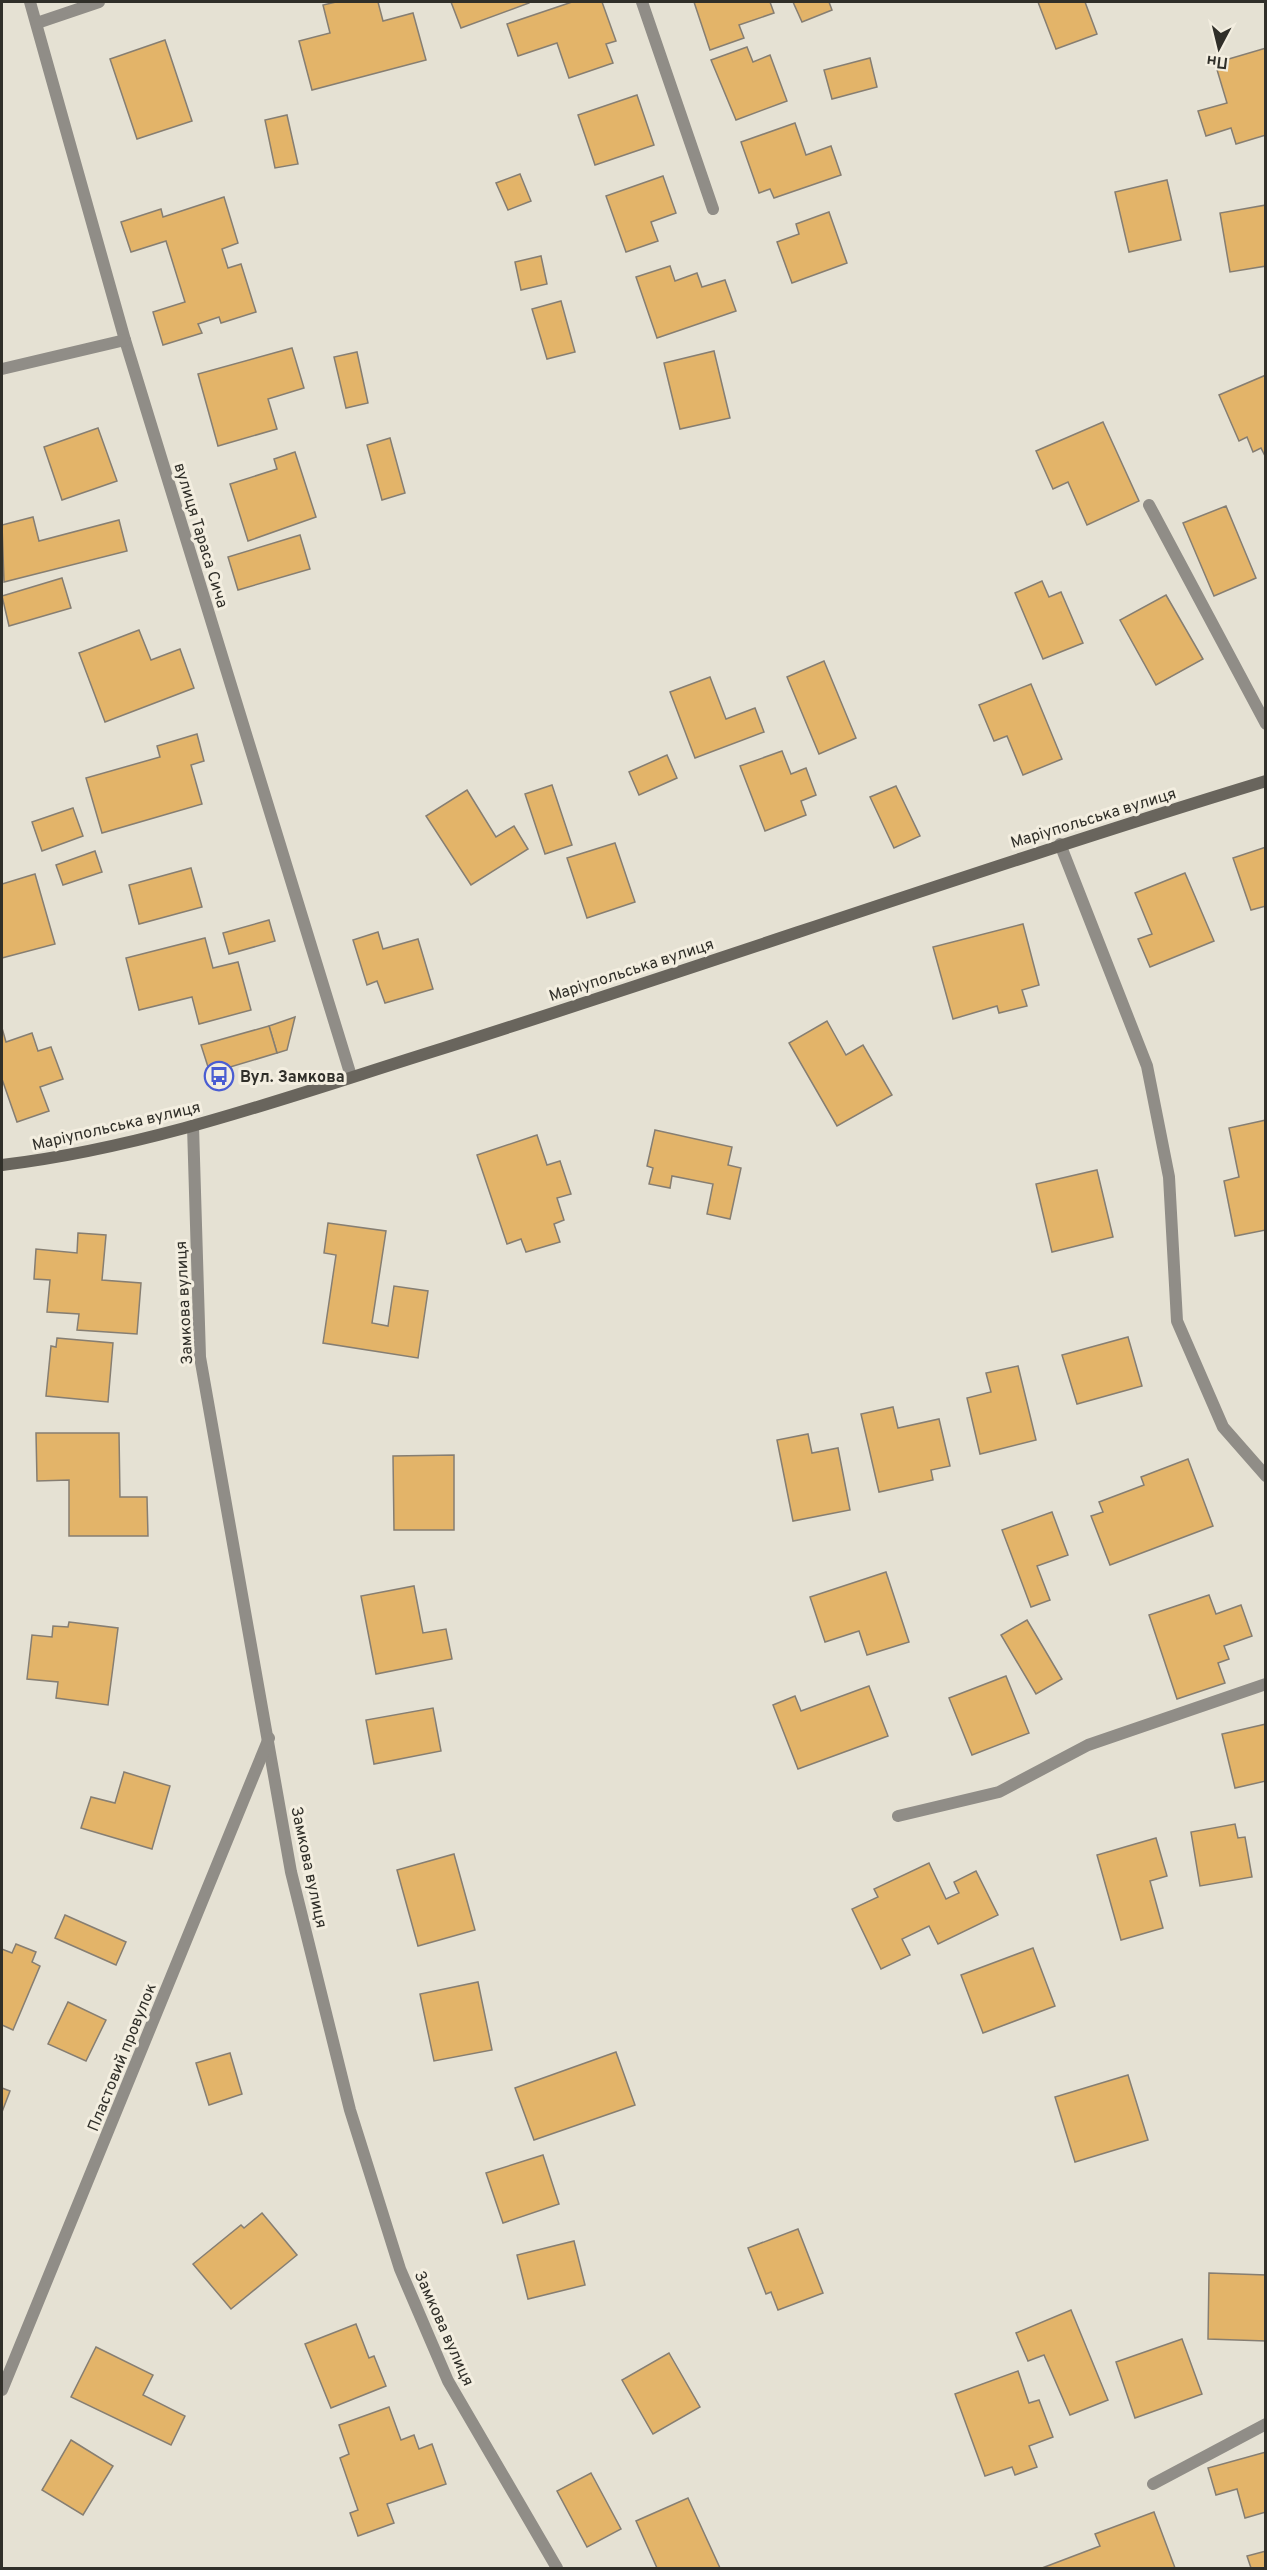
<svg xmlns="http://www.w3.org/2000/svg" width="1267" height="2570" font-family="Overpass,sans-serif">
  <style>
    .building { fill: #e3b469; stroke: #867e72; stroke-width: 1.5 }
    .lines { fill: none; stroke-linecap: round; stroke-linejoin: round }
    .service { stroke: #908d87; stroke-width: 12 }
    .minor { stroke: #908d87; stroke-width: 12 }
    .secondary { stroke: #69655d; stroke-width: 12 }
    .labels { text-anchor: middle; stroke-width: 6; stroke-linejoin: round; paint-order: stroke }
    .street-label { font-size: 16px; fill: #302f29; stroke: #f3eee0 }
    .poi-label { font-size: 16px; font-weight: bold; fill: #302f29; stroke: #f3eee0; text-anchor: start }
  </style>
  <rect width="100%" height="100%" fill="#e5e1d3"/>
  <g class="building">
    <polygon points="336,2 378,2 383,21 413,13 426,60 312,90 299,41 330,33 323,5"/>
    <polygon points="451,2 529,2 529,3 461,28"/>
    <polygon points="572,2 602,2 616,41 606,44 613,63 569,78 557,43 518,56 507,24"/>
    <polygon points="694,2 770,2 774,13 739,25 744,38 710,50"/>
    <polygon points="793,2 829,2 832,10 802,22"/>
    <polygon points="1038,2 1085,2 1097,34 1056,49"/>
    <polygon points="165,40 192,121 137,139 110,59"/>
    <polygon points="747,47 753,62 770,55 787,101 736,120 711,60"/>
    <polygon points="1266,48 1266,135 1236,144 1231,128 1206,136 1198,111 1227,103 1215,63"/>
    <polygon points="870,58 877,87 832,99 824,70"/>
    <polygon points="637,95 654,145 595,165 578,115"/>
    <polygon points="287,115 298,164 275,168 265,120"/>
    <polygon points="795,123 806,155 831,146 841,175 774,198 770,189 759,193 741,142"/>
    <polygon points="520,174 531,201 508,210 496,183"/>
    <polygon points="663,176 676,213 651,222 658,241 626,252 606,196"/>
    <polygon points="1167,180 1181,240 1129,252 1115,192"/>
    <polygon points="224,197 238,243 222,249 228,268 241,264 256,312 221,323 219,317 198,324 202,333 163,345 153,312 185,302 166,241 131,252 121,222 161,209 163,217"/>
    <polygon points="1266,205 1266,266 1230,272 1220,213"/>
    <polygon points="829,212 847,263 792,283 777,242 799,234 796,224"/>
    <polygon points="541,256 547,284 521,290 515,262"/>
    <polygon points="670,266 675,281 697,273 702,287 725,280 736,311 657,338 636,277"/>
    <polygon points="561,301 575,352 547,359 532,309"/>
    <polygon points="292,348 304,388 268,399 277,429 218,446 198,374"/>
    <polygon points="714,351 730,418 680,429 664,363"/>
    <polygon points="357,352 368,403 346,408 334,357"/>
    <polygon points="1266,375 1266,458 1261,448 1253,452 1247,437 1239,441 1219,395"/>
    <polygon points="1103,422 1139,501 1087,525 1068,482 1053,489 1036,451"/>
    <polygon points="98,428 117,481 62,500 44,447"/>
    <polygon points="390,438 405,493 382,500 367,445"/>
    <polygon points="295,452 316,517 248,541 230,484 277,469 274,459"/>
    <polygon points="1226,506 1256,578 1214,596 1183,523"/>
    <polygon points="33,517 39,541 119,520 127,551 4,582 2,525"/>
    <polygon points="300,535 310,569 238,590 228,557"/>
    <polygon points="62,578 71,608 9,626 2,596"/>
    <polygon points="1042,581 1049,597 1061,592 1083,643 1043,659 1015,593"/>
    <polygon points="1166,595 1203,659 1156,685 1120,620"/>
    <polygon points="139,630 151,660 180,649 194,688 105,722 79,653"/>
    <polygon points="824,661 856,738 819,754 787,677"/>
    <polygon points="710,677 726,719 755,708 764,732 695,758 670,692"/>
    <polygon points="1031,684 1062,759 1023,775 1007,736 994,741 979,705"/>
    <polygon points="197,734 204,761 191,765 202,804 102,833 86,778 160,757 157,746"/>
    <polygon points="782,751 791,774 806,768 816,795 801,801 806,815 765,831 740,766"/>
    <polygon points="667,755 677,778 639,795 629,772"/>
    <polygon points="552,785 572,845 545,854 525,794"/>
    <polygon points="896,786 920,836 894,848 870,797"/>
    <polygon points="467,790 496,837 514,826 528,849 471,885 426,816"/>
    <polygon points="73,808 83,836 42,851 32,822"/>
    <polygon points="615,843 635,902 587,918 567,858"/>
    <polygon points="1266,847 1266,906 1251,910 1233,858"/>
    <polygon points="95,851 102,872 63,885 56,865"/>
    <polygon points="191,868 202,907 139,924 129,885"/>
    <polygon points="1185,873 1214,941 1150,967 1138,939 1152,934 1135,893"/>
    <polygon points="35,874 55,944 2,958 2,884"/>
    <polygon points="269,920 275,941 229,954 223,933"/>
    <polygon points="1023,924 1039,985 1022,990 1027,1006 999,1013 997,1006 953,1019 933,947"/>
    <polygon points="378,932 383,949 418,939 433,989 385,1003 377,981 367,985 353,940"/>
    <polygon points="205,938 213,968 238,962 251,1010 199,1024 192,997 139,1010 126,958"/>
    <polygon points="295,1017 287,1050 277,1053 269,1026"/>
    <polygon points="827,1021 846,1055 863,1045 892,1095 837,1126 789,1043"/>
    <polygon points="269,1026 277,1053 210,1073 201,1045"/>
    <polygon points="2,1028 6,1042 32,1033 38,1051 51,1047 63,1079 40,1087 49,1111 17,1122 2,1079"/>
    <polygon points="1266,1120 1266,1230 1235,1236 1224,1181 1239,1177 1229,1128"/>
    <polygon points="655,1130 732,1147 728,1165 741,1168 730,1219 707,1214 713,1184 672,1176 670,1188 649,1184 653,1168 647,1166"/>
    <polygon points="537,1135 547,1165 560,1161 571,1194 557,1198 564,1220 554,1224 560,1242 526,1252 521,1239 507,1244 477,1155"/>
    <polygon points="1097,1170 1113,1237 1052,1252 1036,1184"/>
    <polygon points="328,1223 386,1231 372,1323 388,1326 394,1286 428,1291 418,1358 323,1343 336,1255 324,1253"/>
    <polygon points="78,1233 106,1235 102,1280 141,1283 137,1334 77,1330 79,1314 47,1312 50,1280 34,1279 36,1249 77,1253"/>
    <polygon points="1128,1337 1142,1386 1077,1404 1062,1355"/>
    <polygon points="57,1338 113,1343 108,1402 46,1396 51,1346 56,1347"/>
    <polygon points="1018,1366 1036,1440 980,1454 967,1398 991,1392 986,1373"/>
    <polygon points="893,1407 898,1428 939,1419 950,1466 931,1470 933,1480 879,1492 861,1414"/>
    <polygon points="36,1433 119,1433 120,1497 147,1497 148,1536 69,1536 69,1480 37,1481"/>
    <polygon points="808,1434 812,1453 838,1448 850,1510 793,1521 777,1440"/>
    <polygon points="454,1455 454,1530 394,1530 393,1456"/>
    <polygon points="1188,1459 1213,1526 1110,1565 1091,1516 1103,1512 1099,1502 1144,1485 1141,1477"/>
    <polygon points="1052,1512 1068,1555 1037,1566 1050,1600 1031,1607 1002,1530"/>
    <polygon points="886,1572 909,1642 867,1655 859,1631 825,1642 810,1597"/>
    <polygon points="414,1586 423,1633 446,1629 452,1659 376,1674 361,1596"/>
    <polygon points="1209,1595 1216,1614 1241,1605 1252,1636 1224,1646 1229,1659 1218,1663 1225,1683 1177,1699 1149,1615"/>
    <polygon points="1027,1620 1062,1679 1036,1694 1001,1635"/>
    <polygon points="69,1622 118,1628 108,1705 56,1698 58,1682 27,1679 32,1635 52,1637 53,1626 68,1627"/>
    <polygon points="1006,1676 1029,1733 972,1755 949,1698"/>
    <polygon points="869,1686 888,1736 798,1769 773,1705 795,1696 801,1711"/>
    <polygon points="433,1708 441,1751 374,1764 366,1720"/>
    <polygon points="1266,1724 1266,1781 1235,1788 1222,1734"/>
    <polygon points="124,1772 170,1786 152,1849 81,1828 91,1797 115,1803"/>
    <polygon points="1235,1824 1238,1838 1245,1837 1252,1877 1200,1886 1191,1832"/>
    <polygon points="1156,1838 1167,1876 1150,1881 1163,1928 1121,1940 1097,1855"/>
    <polygon points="454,1854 475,1930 418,1946 397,1870"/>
    <polygon points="929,1863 946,1899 959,1893 954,1882 976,1871 998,1915 938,1944 929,1926 902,1939 910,1955 881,1969 852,1909 878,1897 874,1889"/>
    <polygon points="65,1915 126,1942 116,1965 55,1938"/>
    <polygon points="16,1944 36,1952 32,1962 40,1966 13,2030 2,2025 2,1949 12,1953"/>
    <polygon points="1033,1948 1055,2006 983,2033 961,1975"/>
    <polygon points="478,1982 492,2050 434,2061 420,1994"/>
    <polygon points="68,2002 106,2020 86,2061 48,2044"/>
    <polygon points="616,2052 635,2105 534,2140 515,2088"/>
    <polygon points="230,2053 242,2094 209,2105 196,2063"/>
    <polygon points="1128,2075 1148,2140 1075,2162 1055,2097"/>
    <polygon points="2,2088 10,2091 2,2112"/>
    <polygon points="543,2155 559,2204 503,2223 486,2173"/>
    <polygon points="262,2213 297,2255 231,2309 193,2264 241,2225 244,2228"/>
    <polygon points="798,2229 823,2293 778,2310 771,2292 766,2294 748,2248"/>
    <polygon points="574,2241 585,2285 528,2299 517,2255"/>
    <polygon points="1209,2273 1266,2275 1266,2341 1208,2339"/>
    <polygon points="1071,2310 1108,2400 1070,2415 1044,2355 1028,2361 1016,2333"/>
    <polygon points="356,2324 369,2358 374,2356 386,2386 331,2408 305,2344"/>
    <polygon points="1182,2339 1202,2394 1135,2418 1116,2362"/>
    <polygon points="96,2347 153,2375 143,2395 185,2416 171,2445 71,2397"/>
    <polygon points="669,2353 700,2407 653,2434 622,2380"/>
    <polygon points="1018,2371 1029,2403 1039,2400 1053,2437 1029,2446 1037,2467 1015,2475 1012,2467 985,2476 955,2394"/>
    <polygon points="389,2407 401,2440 414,2435 419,2449 432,2444 446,2484 387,2504 394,2523 358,2536 350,2513 358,2510 340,2458 349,2454 339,2425"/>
    <polygon points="71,2440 113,2466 83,2515 42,2490"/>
    <polygon points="1266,2452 1266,2512 1245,2518 1237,2489 1216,2495 1208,2468"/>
    <polygon points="591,2473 621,2529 587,2547 557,2491"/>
    <polygon points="688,2498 720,2568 657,2568 636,2521"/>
    <polygon points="1154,2512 1175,2568 1042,2568 1100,2546 1095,2534"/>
    <polygon points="1266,2551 1266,2568 1251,2568 1247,2556"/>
  </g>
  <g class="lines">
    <g class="service">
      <polyline points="642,2 713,209"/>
      <polyline points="1149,505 1266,724"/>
      <polyline points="898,1816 999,1792 1088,1745 1266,1684"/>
      <polyline points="1153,2484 1266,2424"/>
    </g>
    <g class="minor">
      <polyline points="30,2 125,340 351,1076"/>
      <polyline points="37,23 99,2"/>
      <polyline points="2,369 125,340"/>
      <polyline points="1060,844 1147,1066 1169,1177 1177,1321 1223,1427 1266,1476"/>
      <polyline points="193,1126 200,1357 291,1872 350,2110 400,2269 448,2381 557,2568"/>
      <polyline points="2,2390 269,1738"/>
    </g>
    <path class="secondary" d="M2,1165C153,1147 299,1093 444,1048C719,961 990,865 1266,781"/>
  </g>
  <defs>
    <g id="bus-ring" transform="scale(1.5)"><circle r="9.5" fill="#f3eee0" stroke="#4a5dd2" stroke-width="1.5"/><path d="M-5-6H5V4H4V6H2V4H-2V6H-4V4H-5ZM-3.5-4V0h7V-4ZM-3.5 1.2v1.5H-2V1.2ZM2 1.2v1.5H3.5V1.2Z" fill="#4a5dd2"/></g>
  </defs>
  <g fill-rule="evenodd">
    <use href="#bus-ring" x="219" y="1076"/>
  </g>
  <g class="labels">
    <g class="street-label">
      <text transform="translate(202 535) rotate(73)" y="6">вулиця Тараса Сича</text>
      <text transform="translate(1093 817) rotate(-17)" y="6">Маріупольська вулиця</text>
      <text transform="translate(631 969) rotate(-18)" y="6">Маріупольська вулиця</text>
      <text transform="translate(116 1125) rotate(-13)" y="6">Маріупольська вулиця</text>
      <text transform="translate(183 1303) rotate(-93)" y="6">Замкова вулиця</text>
      <text transform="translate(310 1867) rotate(78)" y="6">Замкова вулиця</text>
      <text transform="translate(121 2057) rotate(-68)" y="6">Пластовий провулок</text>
      <text transform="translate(445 2328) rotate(66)" y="6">Замкова вулиця</text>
    </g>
    <g class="poi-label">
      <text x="240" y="1082">Вул. Замкова</text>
    </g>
  </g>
  <rect width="1267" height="2570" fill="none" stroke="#302f29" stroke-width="6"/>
  <g transform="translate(1219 48) rotate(187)" stroke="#f3eee0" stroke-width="4.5" paint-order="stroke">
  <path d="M0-4.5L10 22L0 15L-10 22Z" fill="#302f29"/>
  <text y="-9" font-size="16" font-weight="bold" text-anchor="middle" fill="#302f29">Пн</text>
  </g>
</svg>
